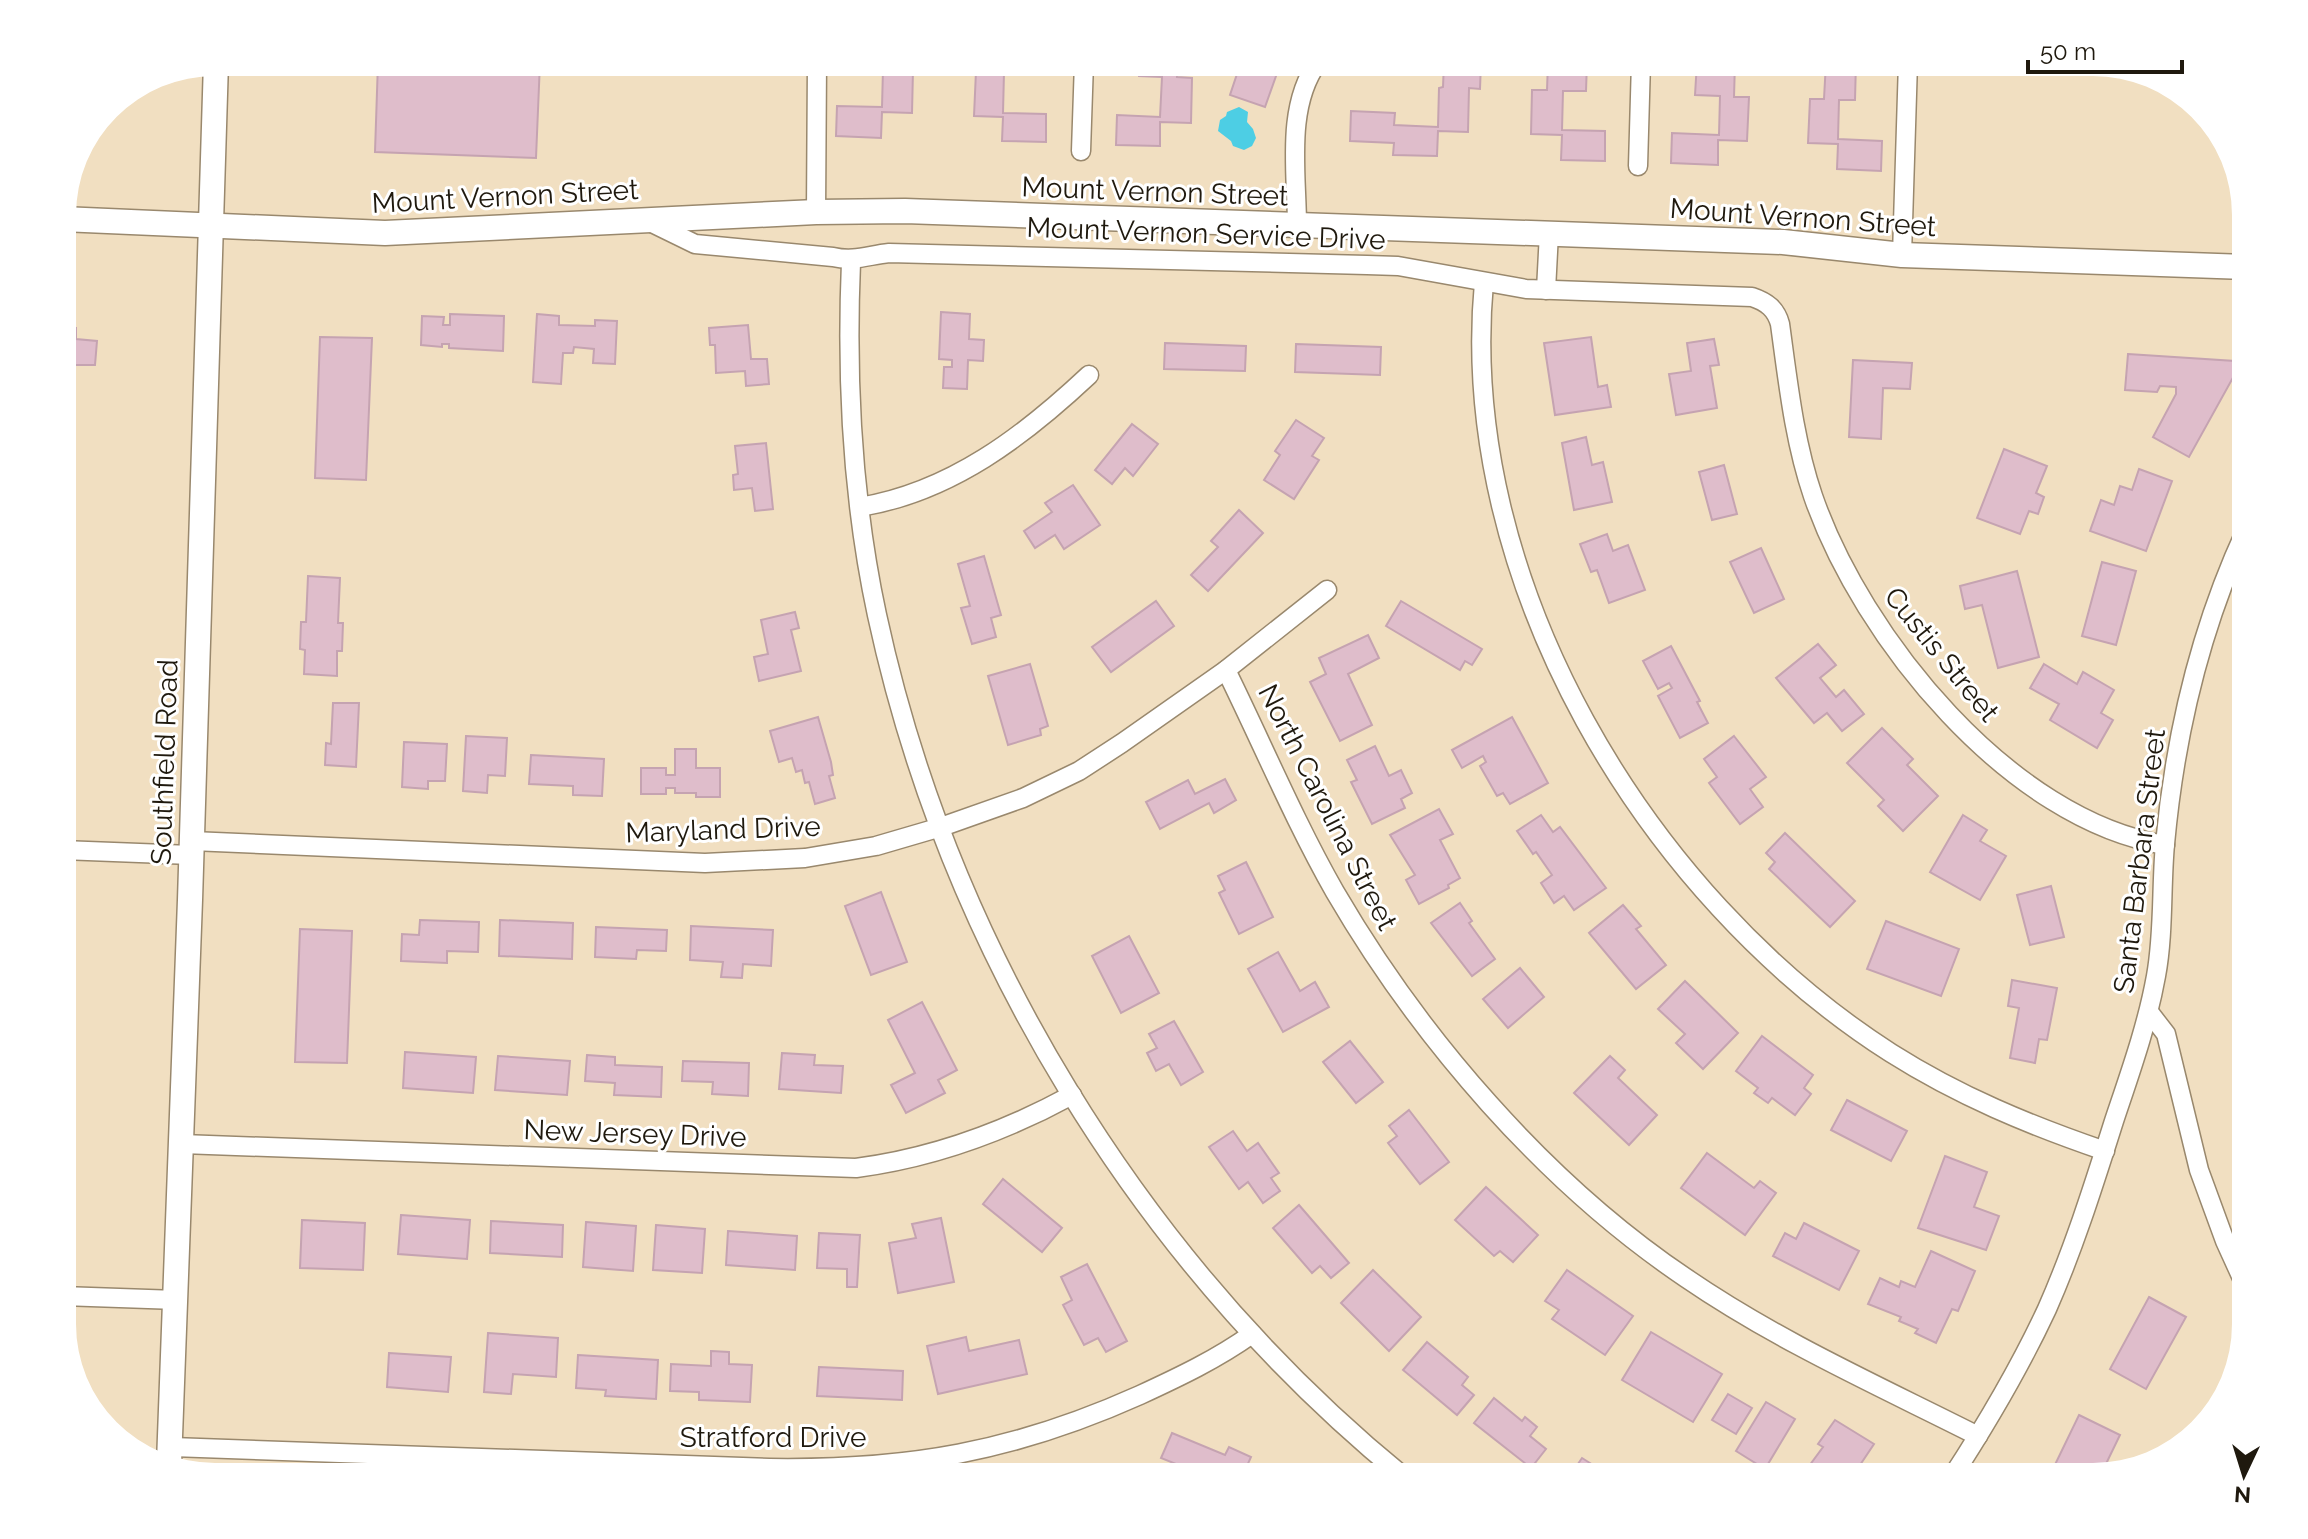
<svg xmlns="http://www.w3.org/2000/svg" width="2308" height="1539" font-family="Raleway,sans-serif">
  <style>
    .water { fill: #4dcee4 }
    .building { fill: #dfbdcb; stroke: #c5a3b1; stroke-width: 2 }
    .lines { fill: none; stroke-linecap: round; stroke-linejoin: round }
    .street-casing { stroke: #99886d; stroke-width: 21 }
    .secondary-casing { stroke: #99886d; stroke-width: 27 }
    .street { stroke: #fff; stroke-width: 18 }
    .secondary { stroke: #fff; stroke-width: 24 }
    .labels { text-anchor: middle; stroke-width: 6; stroke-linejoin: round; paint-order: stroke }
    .street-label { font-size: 28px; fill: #1f190e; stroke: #fff }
  </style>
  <rect width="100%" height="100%" fill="#f1dfc1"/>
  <polygon class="water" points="1239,107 1248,112 1247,122 1253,129 1256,138 1252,146 1244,150 1233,146 1231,141 1218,131 1220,120 1226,116 1227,112"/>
  <g class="building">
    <polygon points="378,62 540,62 536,158 375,152"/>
    <polygon points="868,62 897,62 897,69 913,70 912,113 882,112 881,138 836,136 837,106 882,107 883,69 868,69"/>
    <polygon points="989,62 1028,62 1028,73 1004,72 1003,113 1046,114 1046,142 1002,141 1003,117 974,116 976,71 989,71"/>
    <polygon points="1139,62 1178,62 1177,77 1192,78 1191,123 1160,122 1160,146 1116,145 1117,115 1160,117 1162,77 1139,76"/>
    <polygon points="1241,62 1281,62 1265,107 1230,95"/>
    <polygon points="1444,62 1481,62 1480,89 1469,88 1468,132 1438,131 1437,156 1393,155 1394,143 1350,141 1351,111 1395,113 1394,125 1438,127 1439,88 1443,87"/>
    <polygon points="1548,62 1587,62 1586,91 1563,91 1562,130 1605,131 1605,161 1561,160 1562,135 1531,134 1532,90 1547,90"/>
    <polygon points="1697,62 1735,62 1734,97 1749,97 1747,141 1718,140 1718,165 1671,163 1672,133 1719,135 1720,96 1695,95"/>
    <polygon points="1826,62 1856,62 1855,100 1839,100 1838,139 1882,141 1881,171 1837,169 1838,144 1808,143 1810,99 1824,99"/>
    <polygon points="941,312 970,314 969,339 984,340 983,361 968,360 967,389 943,388 944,367 952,367 952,360 939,359"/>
    <polygon points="450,314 504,316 503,351 449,348 449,344 442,344 442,347 421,345 422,316 444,317 443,325 450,325"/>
    <polygon points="537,314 559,316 559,325 595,326 595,320 617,321 615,364 593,363 594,349 574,347 573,353 563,353 561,384 533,382"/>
    <polygon points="748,325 751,359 767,359 769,384 746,386 745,371 716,373 715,345 710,345 709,328"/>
    <polygon points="62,327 76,328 76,339 97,341 95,365 67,365 65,388 62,388"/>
    <polygon points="320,337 372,338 366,480 315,478"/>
    <polygon points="1591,337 1598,387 1607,385 1611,407 1555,415 1544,343"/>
    <polygon points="1714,339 1719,365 1710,366 1717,408 1676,415 1669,374 1691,371 1687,343"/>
    <polygon points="1165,343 1246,346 1245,371 1164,369"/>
    <polygon points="1296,344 1381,347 1380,375 1295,372"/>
    <polygon points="2128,354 2235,361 2235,374 2189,457 2153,437 2176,394 2176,387 2160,386 2157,392 2125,390"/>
    <polygon points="1853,360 1912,363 1910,389 1883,388 1881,439 1849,437"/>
    <polygon points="1296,420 1324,438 1312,456 1319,460 1294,499 1264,480 1280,455 1275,451"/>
    <polygon points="1132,424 1158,444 1133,476 1125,468 1112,484 1095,470"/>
    <polygon points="1586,437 1592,465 1603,462 1612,502 1574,510 1562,443"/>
    <polygon points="766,443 773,509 755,511 752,488 734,490 733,475 738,474 735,446"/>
    <polygon points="2004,449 2047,466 2036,493 2044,497 2038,514 2029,511 2020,534 1977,518"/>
    <polygon points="1724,465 1737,514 1712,520 1699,472"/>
    <polygon points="2139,469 2172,481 2146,551 2090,531 2101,500 2114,505 2120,486 2132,490"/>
    <polygon points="1073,485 1100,525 1064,549 1055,535 1035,548 1024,531 1052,512 1045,503"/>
    <polygon points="1239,510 1263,533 1208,591 1191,575 1218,547 1211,541"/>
    <polygon points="1607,534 1613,551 1628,545 1645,590 1609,603 1597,570 1591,572 1580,544"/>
    <polygon points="1761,548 1784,599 1754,613 1730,562"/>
    <polygon points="984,556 1001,615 991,618 996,637 972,644 961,608 970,606 958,564"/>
    <polygon points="2102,562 2136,571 2116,645 2082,636"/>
    <polygon points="2017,571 2039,657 1998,668 1982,605 1965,609 1960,586"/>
    <polygon points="308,576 340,578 338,623 343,623 342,651 337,651 337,676 304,674 305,650 300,649 301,622 306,622"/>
    <polygon points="1156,601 1174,626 1111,672 1092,647"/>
    <polygon points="1401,601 1482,649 1472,665 1465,661 1460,670 1386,626"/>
    <polygon points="795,612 799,628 791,630 801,671 759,681 754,657 768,654 761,620"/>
    <polygon points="1368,635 1379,658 1348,674 1372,725 1340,741 1310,682 1326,674 1319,658"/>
    <polygon points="1818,644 1836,665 1820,678 1836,697 1844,690 1864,714 1842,731 1827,713 1814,723 1776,678"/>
    <polygon points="1671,646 1700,701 1697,702 1708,723 1680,738 1658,696 1672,688 1669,683 1658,689 1643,661"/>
    <polygon points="1030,664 1048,726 1040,729 1041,735 1008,745 988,676"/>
    <polygon points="2044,664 2077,684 2083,672 2114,690 2101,713 2113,720 2097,748 2050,720 2059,704 2030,688"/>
    <polygon points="333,703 359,703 356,767 325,765 326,743 331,744"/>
    <polygon points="818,717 831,762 833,775 829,776 835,798 815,804 809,782 805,783 802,770 796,772 792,758 779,762 770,731"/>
    <polygon points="1512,717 1548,783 1510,804 1503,793 1497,796 1480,766 1486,762 1483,756 1462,768 1452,750"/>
    <polygon points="1882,728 1913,759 1907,765 1938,796 1903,831 1878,806 1884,800 1847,763"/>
    <polygon points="466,736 507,738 505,776 488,775 487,793 463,791"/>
    <polygon points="1734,736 1766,777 1750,789 1763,807 1740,824 1709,783 1717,777 1704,759"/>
    <polygon points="404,742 447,744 445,781 428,781 428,789 402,787"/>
    <polygon points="1375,746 1389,776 1401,770 1412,793 1401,799 1405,808 1372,824 1351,782 1357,780 1347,760"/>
    <polygon points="675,749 696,749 696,768 720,768 720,797 696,797 696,793 675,793 675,788 666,788 666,794 641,794 641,768 666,768 666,775 675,775"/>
    <polygon points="531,755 604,759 602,796 573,795 573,786 529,784"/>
    <polygon points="1225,779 1236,800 1214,813 1209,803 1160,829 1146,802 1188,780 1195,794"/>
    <polygon points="1439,809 1453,834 1440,840 1460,878 1448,885 1449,888 1419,904 1406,880 1415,875 1390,835"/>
    <polygon points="1541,815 1553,832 1560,827 1606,888 1574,910 1564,896 1554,903 1541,883 1552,875 1536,852 1533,854 1517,831"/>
    <polygon points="1963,815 1987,830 1980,841 2006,856 1980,900 1930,872"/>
    <polygon points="1785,833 1855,901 1830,927 1769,869 1775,862 1766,853"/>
    <polygon points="1246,862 1273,917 1239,934 1219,893 1225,890 1218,876"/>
    <polygon points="2051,886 2064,937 2030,945 2017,895"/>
    <polygon points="881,892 907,962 871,975 845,906"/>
    <polygon points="1460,903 1472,921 1469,923 1495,959 1472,976 1431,923"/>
    <polygon points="1623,905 1641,926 1636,929 1666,965 1636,989 1589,933"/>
    <polygon points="420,920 479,922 478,952 447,951 447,963 401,961 402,934 419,935"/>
    <polygon points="500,920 573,923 572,959 499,956"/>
    <polygon points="1886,921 1959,949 1941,996 1867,969"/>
    <polygon points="691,926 773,930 771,966 743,964 742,978 721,977 723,962 690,960"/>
    <polygon points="596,927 667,930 666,951 637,950 636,959 595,957"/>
    <polygon points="300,929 352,931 347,1063 295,1062"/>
    <polygon points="1129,936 1159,993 1121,1013 1092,956"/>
    <polygon points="1278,952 1300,991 1315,982 1329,1007 1283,1032 1248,969"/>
    <polygon points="1520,968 1544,997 1508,1028 1483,999"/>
    <polygon points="2012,980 2057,988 2047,1040 2039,1039 2035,1063 2010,1058 2019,1008 2008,1006"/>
    <polygon points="1685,981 1738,1033 1703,1069 1676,1043 1685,1034 1658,1009"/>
    <polygon points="922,1002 957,1070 938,1080 945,1093 906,1113 891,1085 915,1073 888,1020"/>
    <polygon points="1174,1021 1203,1072 1181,1085 1169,1064 1156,1071 1147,1053 1157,1048 1149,1034"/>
    <polygon points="1762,1036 1813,1075 1804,1088 1811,1094 1795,1115 1772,1098 1768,1103 1754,1093 1758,1088 1736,1071"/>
    <polygon points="1350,1041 1383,1082 1356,1103 1323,1062"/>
    <polygon points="405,1052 476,1057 473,1093 403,1088"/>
    <polygon points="782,1053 815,1055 814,1065 843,1066 841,1093 779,1089"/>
    <polygon points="587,1055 615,1057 615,1065 662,1067 661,1097 614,1095 615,1083 585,1081"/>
    <polygon points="498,1056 570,1061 567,1095 495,1090"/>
    <polygon points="1610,1056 1625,1070 1618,1078 1657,1115 1629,1145 1574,1093"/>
    <polygon points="683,1061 749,1063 748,1096 712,1094 713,1082 682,1081"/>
    <polygon points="1847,1100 1907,1131 1891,1161 1831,1130"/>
    <polygon points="1409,1110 1449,1162 1420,1184 1388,1143 1397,1136 1389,1126"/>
    <polygon points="1233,1131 1247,1151 1258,1143 1279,1173 1271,1178 1280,1191 1263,1203 1248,1182 1239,1189 1209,1147"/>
    <polygon points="1707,1153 1754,1188 1760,1181 1776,1193 1745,1235 1681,1188"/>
    <polygon points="1945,1156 1987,1172 1974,1207 1999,1216 1986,1250 1918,1228"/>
    <polygon points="1003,1179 1062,1228 1042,1252 983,1204"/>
    <polygon points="1486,1187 1538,1235 1513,1262 1500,1251 1494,1256 1455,1220"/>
    <polygon points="1299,1205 1349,1263 1331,1278 1320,1266 1312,1273 1273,1228"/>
    <polygon points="401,1215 470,1220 467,1259 398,1254"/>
    <polygon points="941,1218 954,1282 898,1293 889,1243 916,1238 912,1224"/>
    <polygon points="302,1220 365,1223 363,1270 300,1268"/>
    <polygon points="491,1221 563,1225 562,1257 490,1253"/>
    <polygon points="586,1222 636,1226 633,1271 583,1267"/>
    <polygon points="1804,1223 1859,1251 1839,1290 1773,1256 1785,1233 1796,1239"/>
    <polygon points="656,1225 705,1229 702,1273 653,1270"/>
    <polygon points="728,1231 797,1236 795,1270 726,1265"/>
    <polygon points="819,1233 860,1235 857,1287 847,1287 847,1269 817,1268"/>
    <polygon points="1931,1251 1975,1271 1958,1311 1952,1309 1936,1343 1915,1333 1918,1329 1899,1321 1901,1317 1868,1304 1880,1278 1899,1287 1901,1281 1915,1287"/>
    <polygon points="1087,1264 1127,1341 1106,1352 1098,1338 1084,1345 1063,1305 1072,1300 1061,1277"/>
    <polygon points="1373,1270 1421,1317 1389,1351 1341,1303"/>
    <polygon points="1567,1270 1633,1316 1605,1355 1552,1319 1559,1310 1545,1301"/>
    <polygon points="2149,1297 2186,1317 2146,1389 2110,1369"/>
    <polygon points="1651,1332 1722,1374 1693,1422 1622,1380"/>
    <polygon points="488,1333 558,1338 556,1377 513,1374 511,1394 484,1392"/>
    <polygon points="966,1337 969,1351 1019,1340 1027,1374 938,1394 927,1346"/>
    <polygon points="1427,1342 1468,1377 1462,1385 1474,1395 1457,1415 1403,1370"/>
    <polygon points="711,1351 729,1352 729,1364 752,1365 750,1402 699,1400 699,1392 670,1391 671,1364 711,1366"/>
    <polygon points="389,1353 451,1357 448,1392 387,1387"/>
    <polygon points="578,1355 658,1360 656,1399 605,1396 606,1390 576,1388"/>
    <polygon points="819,1367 903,1371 902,1400 817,1396"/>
    <polygon points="1728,1394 1752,1408 1736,1434 1712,1420"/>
    <polygon points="1494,1398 1522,1421 1525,1417 1537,1427 1530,1436 1546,1449 1531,1468 1474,1423"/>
    <polygon points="1766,1402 1795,1419 1765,1469 1736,1451"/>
    <polygon points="2079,1415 2120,1435 2104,1468 2111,1471 2094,1477 2049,1477"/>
    <polygon points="1835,1420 1874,1444 1852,1477 1801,1477 1823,1447 1818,1444"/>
    <polygon points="1172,1433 1225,1455 1229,1447 1251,1457 1242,1477 1188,1477 1191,1470 1161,1458"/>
    <polygon points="1582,1458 1612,1477 1569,1477"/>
  </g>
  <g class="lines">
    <g class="street-casing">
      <g id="street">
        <polyline points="1081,151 1084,62"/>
        <polyline points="1638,166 1641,62"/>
        <polyline points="816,212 817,62"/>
        <path d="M650,222L695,244L833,257C854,262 869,255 889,253L1367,265L1398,266L1526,289L1752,297C1767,302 1776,309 1780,324C1788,382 1794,440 1813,496C1862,638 2010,820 2165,845"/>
        <path d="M1297,226C1297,174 1285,107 1318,62"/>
        <polyline points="1902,255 1908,62"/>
        <path d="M851,262C846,380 852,499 877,615C949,949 1140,1261 1404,1477"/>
        <path d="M1484,282C1456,580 1645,896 1891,1053C1959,1096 2029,1125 2105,1151"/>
        <polyline points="1546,290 1549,233"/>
        <path d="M860,507C951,492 1024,436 1089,375"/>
        <path d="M1226,670C1262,743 1294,820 1335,892C1420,1038 1545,1183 1686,1278C1778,1341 1879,1386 1978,1436"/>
        <polyline points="192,841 705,863 805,858 876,846 941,827 1023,798 1079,771 1122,743 1226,670 1327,590"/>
        <polyline points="62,850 191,855"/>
        <polyline points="2149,1012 2166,1034 2199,1170 2225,1241 2246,1287"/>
        <path d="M182,1144L856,1168C933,1158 1004,1132 1072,1095"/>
        <polyline points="62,1296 177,1300"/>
        <path d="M172,1447L769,1468C908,1470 1013,1452 1140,1395C1179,1377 1217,1359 1252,1334"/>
        <path d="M1952,1477C1987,1423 2020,1367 2047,1309C2074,1248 2094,1184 2114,1121C2130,1073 2147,1026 2156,976C2164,933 2161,887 2165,844C2175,735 2200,629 2246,530"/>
      </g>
    </g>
    <g class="secondary-casing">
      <g id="secondary">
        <polyline points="62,219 385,233 816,212 905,211 1783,242 1902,255 2246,267"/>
        <polyline points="169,1463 190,900 216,62"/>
      </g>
    </g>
    <use href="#street" class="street"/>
    <use href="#secondary" class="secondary"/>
  </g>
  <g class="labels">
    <g class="street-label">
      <text transform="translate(1155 191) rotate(2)" y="10">Mount Vernon Street</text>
      <text transform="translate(505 196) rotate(-3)" y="10">Mount Vernon Street</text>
      <text transform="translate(1803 217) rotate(4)" y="10">Mount Vernon Street</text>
      <text transform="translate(1206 233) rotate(2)" y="10">Mount Vernon Service Drive</text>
      <text transform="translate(1942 654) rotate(51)" y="10">Custis Street</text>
      <text transform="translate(164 762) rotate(-88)" y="10">Southfield Road</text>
      <text transform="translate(1328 807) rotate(63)" y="10">North Carolina Street</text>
      <text transform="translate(723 829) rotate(-2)" y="10">Maryland Drive</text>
      <text transform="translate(2139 861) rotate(-83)" y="10">Santa Barbara Street</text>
      <text transform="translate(635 1133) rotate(2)" y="10">New Jersey Drive</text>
      <text x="773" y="1447">Stratford Drive</text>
    </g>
  </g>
  <path d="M0 0H2308V1539H0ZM215 76H2093A139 139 0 0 1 2232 215V1324A139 139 0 0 1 2093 1463H215A139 139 0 0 1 76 1324V215A139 139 0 0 1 215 76Z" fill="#fff" fill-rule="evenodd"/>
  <g transform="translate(2244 1475) rotate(184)" stroke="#ffffff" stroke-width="6" paint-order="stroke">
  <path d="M0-6L14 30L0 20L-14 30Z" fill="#1f190e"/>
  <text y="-12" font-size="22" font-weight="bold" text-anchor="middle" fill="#1f190e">N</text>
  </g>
  <path d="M2028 60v12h154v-12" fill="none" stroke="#1f190e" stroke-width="4"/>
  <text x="2040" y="60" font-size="24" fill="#1f190e" stroke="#ffffff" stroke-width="6" paint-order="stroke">50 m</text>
</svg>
